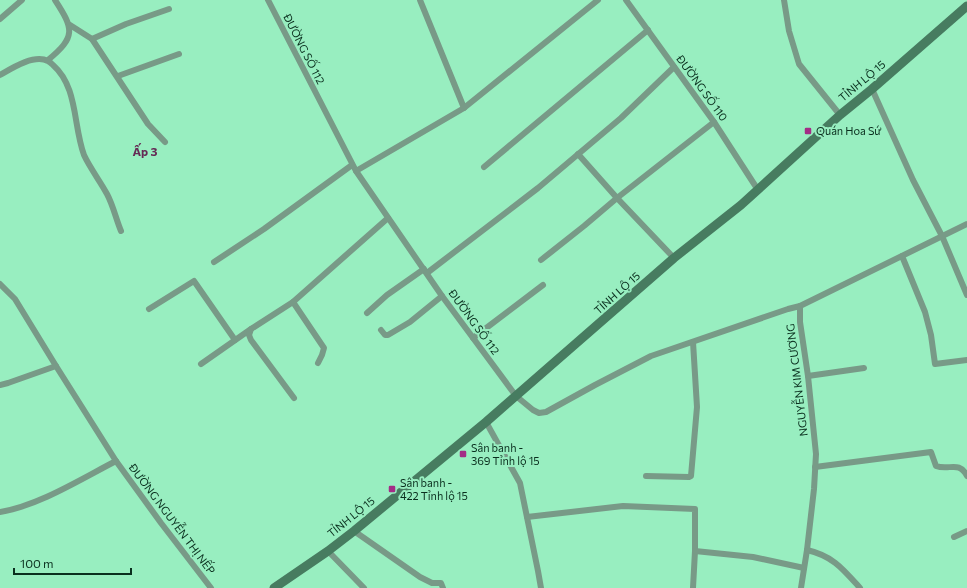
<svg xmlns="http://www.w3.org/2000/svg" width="967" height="588" font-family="Commissioner,sans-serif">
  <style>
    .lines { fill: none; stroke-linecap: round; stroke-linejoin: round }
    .street { stroke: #789a87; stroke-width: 6 }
    .secondary { stroke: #477c60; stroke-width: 9 }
    .poi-dot { fill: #a32d86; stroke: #98eec0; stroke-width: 1.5 }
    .labels { text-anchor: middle; stroke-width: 4; stroke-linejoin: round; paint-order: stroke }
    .street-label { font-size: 11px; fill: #0a2f1e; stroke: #98eec0 }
    .poi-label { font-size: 11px; fill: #0a2f1e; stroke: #98eec0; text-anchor: start }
    .neighbourhood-label { font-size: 12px; font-weight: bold; fill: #652b55; stroke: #98eec0 }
  </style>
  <rect width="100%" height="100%" fill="#98eec0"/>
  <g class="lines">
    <g class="street">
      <polyline points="268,0 356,171 442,296 516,396 533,410 539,413 546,412 595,385 651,356 788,309 800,306"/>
      <polyline points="420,0 464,108"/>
      <polyline points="626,0 714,122 758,190"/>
      <polyline points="784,0 789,31 799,64 840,115"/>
      <polyline points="0,19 22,0"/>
      <polyline points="70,25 92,39 148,124 165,142"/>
      <polyline points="92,39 126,24 169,9"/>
      <path d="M48,60C76,37 74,29 55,0"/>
      <path d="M0,75C12,68 34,54 48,61C50,62 51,63 53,65C78,87 73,125 84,155C90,168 100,181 107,194C113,205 116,219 121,231"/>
      <polyline points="118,76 179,54"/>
      <polyline points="872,89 913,180 942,236 967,295"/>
      <polyline points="578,154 617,198 674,258"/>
      <polyline points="484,167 648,30"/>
      <polyline points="356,171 464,108 598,0"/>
      <polyline points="902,256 925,312 931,335 935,364 967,360"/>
      <polyline points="541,260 584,226 617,198 714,122"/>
      <polyline points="214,262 264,229 352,165"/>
      <polyline points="427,273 538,188 621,118 674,67"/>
      <polyline points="0,284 15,299 56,366 116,461 161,523 211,588"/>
      <polyline points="293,302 324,348 322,355 318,363"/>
      <polyline points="149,309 194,281 235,340"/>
      <polyline points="367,313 387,295 424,269"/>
      <polyline points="381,330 385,335 388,335 410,322 442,296"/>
      <polyline points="473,338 543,285"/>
      <polyline points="201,364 251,329"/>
      <polyline points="808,376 864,368"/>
      <polyline points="0,385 8,383 56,366"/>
      <polyline points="294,398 251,340 249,335 251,329 293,302 388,218"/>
      <polyline points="486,422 520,483 538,571 541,588"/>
      <path d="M815,467L931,452L936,466C949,471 959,460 967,476"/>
      <polyline points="646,476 689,477 691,476 697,407 693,342"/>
      <path d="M0,512C38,506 81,479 116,461"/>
      <polyline points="527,517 623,506 695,509 695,551 693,588"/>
      <polyline points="354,531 420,577 432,583 441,583 443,588"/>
      <polyline points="954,537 967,531"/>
      <path d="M807,550C833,556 843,569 860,588"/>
      <polyline points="328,551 364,588"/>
      <polyline points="695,551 753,557 804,568"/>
      <polyline points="801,588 807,550 814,489 816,454 808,376 800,322 800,306 967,224"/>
    </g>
    <polyline class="secondary" points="274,588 328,551 354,531 486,422 674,258 741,205 840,115 872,89 967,6"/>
  </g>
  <g class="poi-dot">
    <rect x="804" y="127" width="8" height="8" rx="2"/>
    <rect x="459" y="450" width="8" height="8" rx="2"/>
    <rect x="388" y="485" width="8" height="8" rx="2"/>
  </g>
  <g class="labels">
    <g class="street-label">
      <text transform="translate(304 49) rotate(63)" y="4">ĐƯỜNG SỐ 112</text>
      <text transform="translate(862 81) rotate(-40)" y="4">TỈNH LỘ 15</text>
      <text transform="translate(702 88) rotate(54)" y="4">ĐƯỜNG SỐ 110</text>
      <text transform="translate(617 293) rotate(-42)" y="4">TỈNH LỘ 15</text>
      <text transform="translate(474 322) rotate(54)" y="4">ĐƯỜNG SỐ 112</text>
      <text transform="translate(797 380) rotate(-97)" y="4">NGUYỄN KIM CƯƠNG</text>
      <text transform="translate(351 517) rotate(-39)" y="4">TỈNH LỘ 15</text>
      <text transform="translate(172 519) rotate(53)" y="4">ĐƯỜNG NGUYỄN THỊ NẾP</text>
    </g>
    <g class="poi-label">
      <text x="816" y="135">Quán Hoa Sứ</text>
      <text x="471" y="452">Sân banh -<tspan x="471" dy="13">369 Tỉnh lộ 15</tspan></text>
      <text x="400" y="487">Sân banh -<tspan x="400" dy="13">422 Tỉnh lộ 15</tspan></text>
    </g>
    <g class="neighbourhood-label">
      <text x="145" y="156">Ấp 3</text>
    </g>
  </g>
  <path d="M14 568v6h117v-6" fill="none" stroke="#0a2f1e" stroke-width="2"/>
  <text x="20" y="568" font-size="12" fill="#0a2f1e" stroke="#98eec0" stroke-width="3" paint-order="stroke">100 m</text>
</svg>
